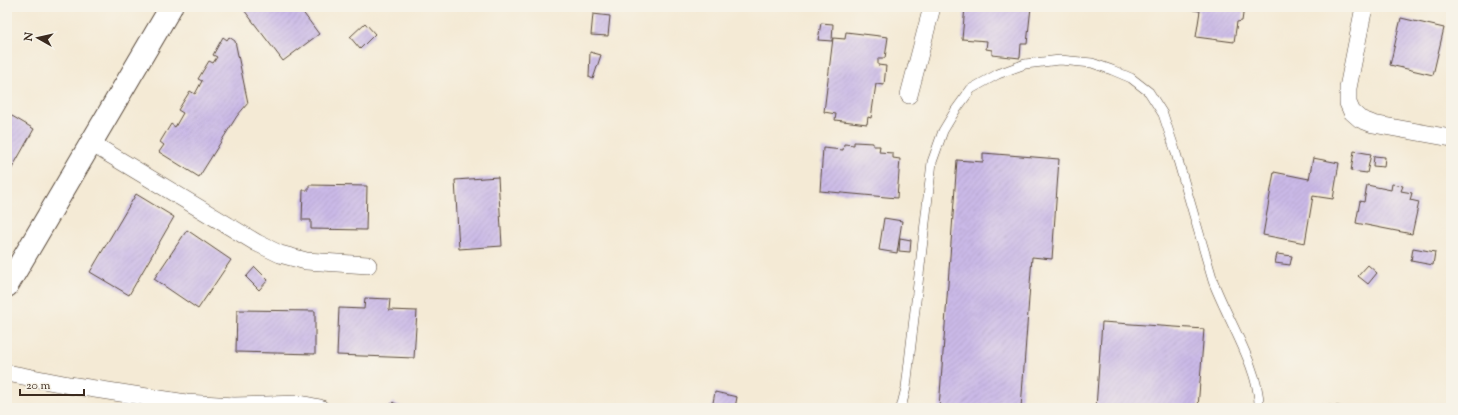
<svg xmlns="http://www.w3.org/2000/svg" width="1458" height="415" font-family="'Sorts Mill Goudy',serif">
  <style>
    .building { fill: url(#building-hatch) }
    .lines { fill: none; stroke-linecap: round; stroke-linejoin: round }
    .service-casing { stroke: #574739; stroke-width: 10 }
    .minor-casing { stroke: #574739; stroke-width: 18 }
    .tertiary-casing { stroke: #574739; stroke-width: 24 }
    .service { stroke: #fff; stroke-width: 9 }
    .minor { stroke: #fff; stroke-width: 17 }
    .tertiary { stroke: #fff; stroke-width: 22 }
  </style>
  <defs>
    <pattern id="building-hatch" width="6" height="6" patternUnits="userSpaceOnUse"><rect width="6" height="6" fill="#cab9e7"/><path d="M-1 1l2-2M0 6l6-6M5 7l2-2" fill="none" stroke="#ae9fc6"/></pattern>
  </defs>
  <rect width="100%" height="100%" fill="#f7f3e8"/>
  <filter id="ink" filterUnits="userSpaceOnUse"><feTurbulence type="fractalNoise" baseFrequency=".025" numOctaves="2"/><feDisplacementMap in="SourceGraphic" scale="8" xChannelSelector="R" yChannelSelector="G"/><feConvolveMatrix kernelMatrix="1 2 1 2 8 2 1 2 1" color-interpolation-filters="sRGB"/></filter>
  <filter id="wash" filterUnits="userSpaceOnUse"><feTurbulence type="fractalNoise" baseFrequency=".012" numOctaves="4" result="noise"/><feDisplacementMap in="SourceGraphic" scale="16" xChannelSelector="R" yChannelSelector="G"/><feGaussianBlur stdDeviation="0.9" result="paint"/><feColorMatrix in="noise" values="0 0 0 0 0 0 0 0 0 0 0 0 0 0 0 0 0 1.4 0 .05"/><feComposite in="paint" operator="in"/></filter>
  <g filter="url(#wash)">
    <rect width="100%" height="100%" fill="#f4ead5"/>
    <g id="blocks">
      <g class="building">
        <polygon points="249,7 299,7 319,34 283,61 244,10"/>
        <polygon points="965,7 1031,7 1027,44 1021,44 1020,58 992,55 992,50 986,49 987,41 962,39"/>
        <polygon points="1193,7 1244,7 1242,21 1237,22 1234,42 1196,37 1200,11 1193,10"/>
        <polygon points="593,14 610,16 608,36 591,35"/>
        <polygon points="1401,18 1444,28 1433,75 1390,65"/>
        <polygon points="365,23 375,34 360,49 350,37"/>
        <polygon points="821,23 833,24 832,41 818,40"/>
        <polygon points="846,32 888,37 885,58 878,58 878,65 886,66 884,85 876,84 871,118 868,117 867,124 835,120 836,114 824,112 833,38 845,39"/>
        <polygon points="223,37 227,40 229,37 235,41 248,103 237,116 199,177 159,152 164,145 160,142 171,124 175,127 183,113 178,110 190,91 195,94 202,81 198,79 209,61 213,63 217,57 213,55"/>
        <polygon points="590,52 601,55 593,79 589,77"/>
        <polygon points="7,113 34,129 7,177"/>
        <polygon points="854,142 873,143 873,146 880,146 879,152 893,153 893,158 900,159 897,198 820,191 823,148 843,150 844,144 854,145"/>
        <polygon points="1354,151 1371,154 1367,173 1351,171"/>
        <polygon points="983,153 1059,159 1052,259 1032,257 1021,408 939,408 957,160 983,162"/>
        <polygon points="1374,156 1385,157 1384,167 1373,166"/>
        <polygon points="1313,158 1339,163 1333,199 1313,196 1305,243 1263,235 1274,172 1309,179"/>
        <polygon points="498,177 502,246 459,249 455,180"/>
        <polygon points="1392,184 1403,186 1401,191 1412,193 1410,200 1419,202 1412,234 1356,223 1360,201 1364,202 1367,185 1391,190"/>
        <polygon points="309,185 367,186 366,230 311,229 311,220 302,220 303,190 309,190"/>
        <polygon points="136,194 174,217 129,295 90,272"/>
        <polygon points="884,218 902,221 897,253 879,250"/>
        <polygon points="187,230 231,260 198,309 154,279"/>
        <polygon points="900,238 911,240 910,252 899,251"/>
        <polygon points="1413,248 1435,252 1433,265 1411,261"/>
        <polygon points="1277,254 1292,256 1290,265 1275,263"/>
        <polygon points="1368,265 1377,273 1368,284 1358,276"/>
        <polygon points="255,267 268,280 259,290 246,277"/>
        <polygon points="365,298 390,299 389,310 417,311 414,358 337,355 339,308 364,309"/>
        <polygon points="237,310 315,311 315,354 236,352"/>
        <polygon points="1102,322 1204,329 1198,408 1096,408"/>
        <polygon points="715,392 737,397 735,408 712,408"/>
        <polygon points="393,402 394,403 405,408 387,408"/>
        <polygon points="1326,405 1346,407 1346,408 1326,408"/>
      </g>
    </g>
  </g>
  <g filter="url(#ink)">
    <use href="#blocks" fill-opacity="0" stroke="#574739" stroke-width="1"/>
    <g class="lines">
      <g class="service-casing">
        <path id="service" d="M901,408L906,388L932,162L943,131L955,111L971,89L998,74L1025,64L1060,60L1092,63L1112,70L1131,78L1149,92L1163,114L1175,150L1213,281C1226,317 1261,371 1259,408"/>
      </g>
      <g class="minor-casing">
        <g id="minor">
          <polyline points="1364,7 1348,88 1348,103 1352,112 1360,119 1373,124 1451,138"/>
          <polyline points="909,95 932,7"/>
          <polyline points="91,143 257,243 280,254 306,261 368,265"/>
          <polyline points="7,373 69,385 186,403 234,406 300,404 320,408"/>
        </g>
      </g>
      <g class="tertiary-casing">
        <polyline id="tertiary" points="7,286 171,7"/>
      </g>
      <use href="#service" class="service"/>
      <use href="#minor" class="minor"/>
      <use href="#tertiary" class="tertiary"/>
    </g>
  </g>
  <rect width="1458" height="415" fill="none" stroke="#f7f3e8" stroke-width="24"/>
  <g transform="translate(38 38) rotate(278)" stroke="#f7f3e8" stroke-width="3" paint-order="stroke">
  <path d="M0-3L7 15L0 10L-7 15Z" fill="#3b2a1e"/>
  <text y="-6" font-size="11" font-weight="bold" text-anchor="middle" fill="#3b2a1e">N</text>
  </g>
  <path d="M20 389v6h64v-6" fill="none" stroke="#3b2a1e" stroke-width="2"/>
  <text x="26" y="389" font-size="12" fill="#3b2a1e" stroke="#f7f3e8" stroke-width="3" paint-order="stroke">20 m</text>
</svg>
